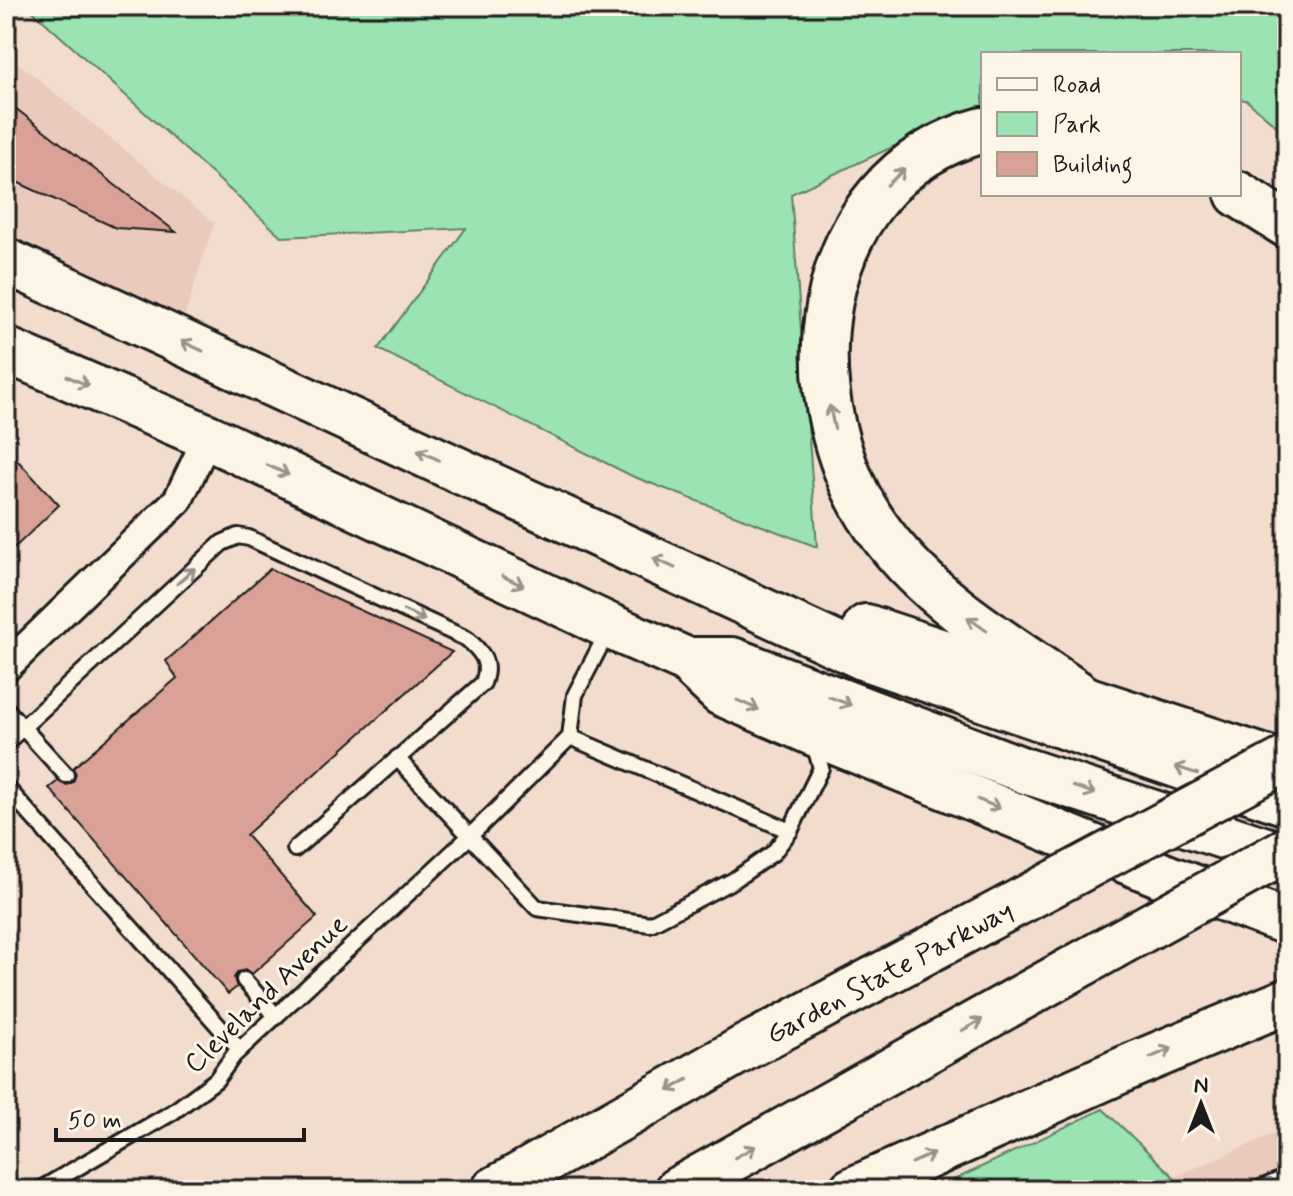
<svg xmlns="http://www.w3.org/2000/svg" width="1293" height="1196" font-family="Mynerve,sans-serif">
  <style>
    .built { fill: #ebcabe }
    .green { fill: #9be3b2; stroke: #5c8067; stroke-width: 2 }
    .building { fill: #daa198; stroke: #1c1c1c; stroke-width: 2 }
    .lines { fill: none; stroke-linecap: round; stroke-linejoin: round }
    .lane-casing { stroke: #1c1c1c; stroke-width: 20 }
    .street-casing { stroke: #1c1c1c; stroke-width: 34 }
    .highway-casing { stroke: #1c1c1c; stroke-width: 50 }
    .lane { stroke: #fcf5e5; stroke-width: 14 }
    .street { stroke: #fcf5e5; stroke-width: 28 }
    .highway { stroke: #fcf5e5; stroke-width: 44 }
    .highway-bridge-casing { stroke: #1c1c1c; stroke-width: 50; stroke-linecap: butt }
    .highway-bridge { stroke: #fcf5e5; stroke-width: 44 }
    .oneway { stroke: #97938b }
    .labels { text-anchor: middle; stroke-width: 6; stroke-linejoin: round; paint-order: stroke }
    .street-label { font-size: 28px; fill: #1c1c1c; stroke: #fcf5e5 }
  </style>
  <rect width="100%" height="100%" fill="#f2dcce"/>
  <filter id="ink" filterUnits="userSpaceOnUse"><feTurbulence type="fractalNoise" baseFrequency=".0125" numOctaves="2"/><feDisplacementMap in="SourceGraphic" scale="16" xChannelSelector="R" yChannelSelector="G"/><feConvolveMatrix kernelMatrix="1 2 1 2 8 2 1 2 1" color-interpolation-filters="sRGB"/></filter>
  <g filter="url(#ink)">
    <g class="built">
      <polygon points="6,53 214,223 184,318 6,234"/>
      <polygon points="1287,1128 1287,1190 1145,1190 1174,1177"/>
    </g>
    <g class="green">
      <polygon points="27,6 1287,6 1287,135 1246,100 1239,99 1239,54 983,54 983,105 791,194 817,547 632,476 378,349 466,228 282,237"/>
      <polygon points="1103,1109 1174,1177 1145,1190 933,1190"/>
    </g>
    <g class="building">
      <polygon points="6,101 176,232 116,228 6,177"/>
      <polygon points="6,448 59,505 6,556"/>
      <polygon points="270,569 452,652 246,835 317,917 252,974 246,970 238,972 234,978 237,987 228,994 49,788 58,781 67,785 73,782 76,774 73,768 177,678 166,661"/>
    </g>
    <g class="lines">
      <g class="lane-casing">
        <g id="lane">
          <polyline points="6,709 66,775"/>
          <path d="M6,743L222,543L238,536L249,538L467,639C482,652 491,662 483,683L295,849"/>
          <polyline points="397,758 537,908 650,924 734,880 773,853 790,831 570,737"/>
          <polyline points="6,787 239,1049"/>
          <polyline points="790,831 821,768 813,740"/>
          <polyline points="244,980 276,1016"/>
          <polyline points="39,1190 173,1112 216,1080 234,1055 469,837 570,737 575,695 608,631"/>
          <polyline points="1256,1190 1287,1177"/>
        </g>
      </g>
      <g class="street-casing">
        <polyline id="street" points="6,667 178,500 208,437"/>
      </g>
      <g class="highway-casing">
        <g id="highway">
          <path d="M983,130C805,177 785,408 884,537C937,607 1017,650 1087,700"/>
          <polyline points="1238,194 1287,225"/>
          <polyline points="6,261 865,658 1287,803"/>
          <polyline points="6,350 208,437 611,627 686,660 721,693 811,732 1171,879 1287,922"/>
          <polyline points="866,627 1287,765"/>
          <polyline points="686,660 732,660 1023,770 1287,857"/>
          <polyline points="494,1190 746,1047 1021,901"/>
          <polyline points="677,1190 1112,947"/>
          <polyline points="852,1190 1138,1063 1287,1001"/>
        </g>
      </g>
      <use href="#lane" class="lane"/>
      <use href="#street" class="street"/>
      <use href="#highway" class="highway"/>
      <g class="highway-bridge-casing">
        <g id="highway-bridge">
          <polyline points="1021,901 1287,759"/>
          <polyline points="1112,947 1287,850"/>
        </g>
      </g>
      <use href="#highway-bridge" class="highway-bridge"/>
    </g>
    <defs><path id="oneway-shaft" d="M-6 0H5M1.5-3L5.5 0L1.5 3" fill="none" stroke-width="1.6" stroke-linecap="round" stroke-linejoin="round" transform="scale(2)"/></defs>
    <g class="oneway">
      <use href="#oneway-shaft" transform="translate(896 177) rotate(-43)"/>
      <use href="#oneway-shaft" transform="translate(192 346) rotate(-155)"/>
      <use href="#oneway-shaft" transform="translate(78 381) rotate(23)"/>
      <use href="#oneway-shaft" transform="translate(832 417) rotate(-102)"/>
      <use href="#oneway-shaft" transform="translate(428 455) rotate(-155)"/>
      <use href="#oneway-shaft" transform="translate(278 470) rotate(25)"/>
      <use href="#oneway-shaft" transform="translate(664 563) rotate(-155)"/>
      <use href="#oneway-shaft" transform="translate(186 576) rotate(-42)"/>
      <use href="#oneway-shaft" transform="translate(513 581) rotate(25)"/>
      <use href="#oneway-shaft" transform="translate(414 615) rotate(25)"/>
      <use href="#oneway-shaft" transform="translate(977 624) rotate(-145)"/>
      <use href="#oneway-shaft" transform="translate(840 701) rotate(21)"/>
      <use href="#oneway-shaft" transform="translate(748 705) rotate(24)"/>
      <use href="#oneway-shaft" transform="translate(1186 770) rotate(-162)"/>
      <use href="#oneway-shaft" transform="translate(1084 790) rotate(18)"/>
      <use href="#oneway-shaft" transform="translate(989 804) rotate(22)"/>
      <use href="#oneway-shaft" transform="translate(972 1025) rotate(-29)"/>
      <use href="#oneway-shaft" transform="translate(1161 1053) rotate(-23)"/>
      <use href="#oneway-shaft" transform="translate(678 1085) rotate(150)"/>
      <use href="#oneway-shaft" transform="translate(745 1152) rotate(-29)"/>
      <use href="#oneway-shaft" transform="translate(923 1158) rotate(-24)"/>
    </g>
  </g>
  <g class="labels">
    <g class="street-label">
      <text transform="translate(889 971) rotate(-28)" y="10">Garden State Parkway</text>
      <text transform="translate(265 993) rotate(-44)" y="10">Cleveland Avenue</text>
    </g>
  </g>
  <rect width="1293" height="1196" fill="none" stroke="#fcf5e5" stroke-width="32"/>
  <rect x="16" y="16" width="1261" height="1164" fill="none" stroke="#1c1c1c" stroke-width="3" filter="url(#ink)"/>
  <rect x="981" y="52" width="260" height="144" fill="#fcf5e5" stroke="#a29e95" stroke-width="2"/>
  <rect x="997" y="78" width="40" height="12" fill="#fcf5e5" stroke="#a29e95" stroke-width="2"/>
  <text x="1053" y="92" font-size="24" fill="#1c1c1c">Road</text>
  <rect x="997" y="112" width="40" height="24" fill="#9be3b2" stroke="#a29e95" stroke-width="2"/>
  <text x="1053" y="132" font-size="24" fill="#1c1c1c">Park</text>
  <rect x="997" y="152" width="40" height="24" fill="#daa198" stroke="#a29e95" stroke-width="2"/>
  <text x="1053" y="172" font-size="24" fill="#1c1c1c">Building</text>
  <g transform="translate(1201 1104)" stroke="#fcf5e5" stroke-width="6" paint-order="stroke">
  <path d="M0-6L14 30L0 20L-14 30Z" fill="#1c1c1c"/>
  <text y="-12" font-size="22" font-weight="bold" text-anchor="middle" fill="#1c1c1c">N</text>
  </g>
  <path d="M56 1128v12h248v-12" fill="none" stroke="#1c1c1c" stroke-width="4"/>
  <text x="68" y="1128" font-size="24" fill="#1c1c1c" stroke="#fcf5e5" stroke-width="6" paint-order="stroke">50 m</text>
</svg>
